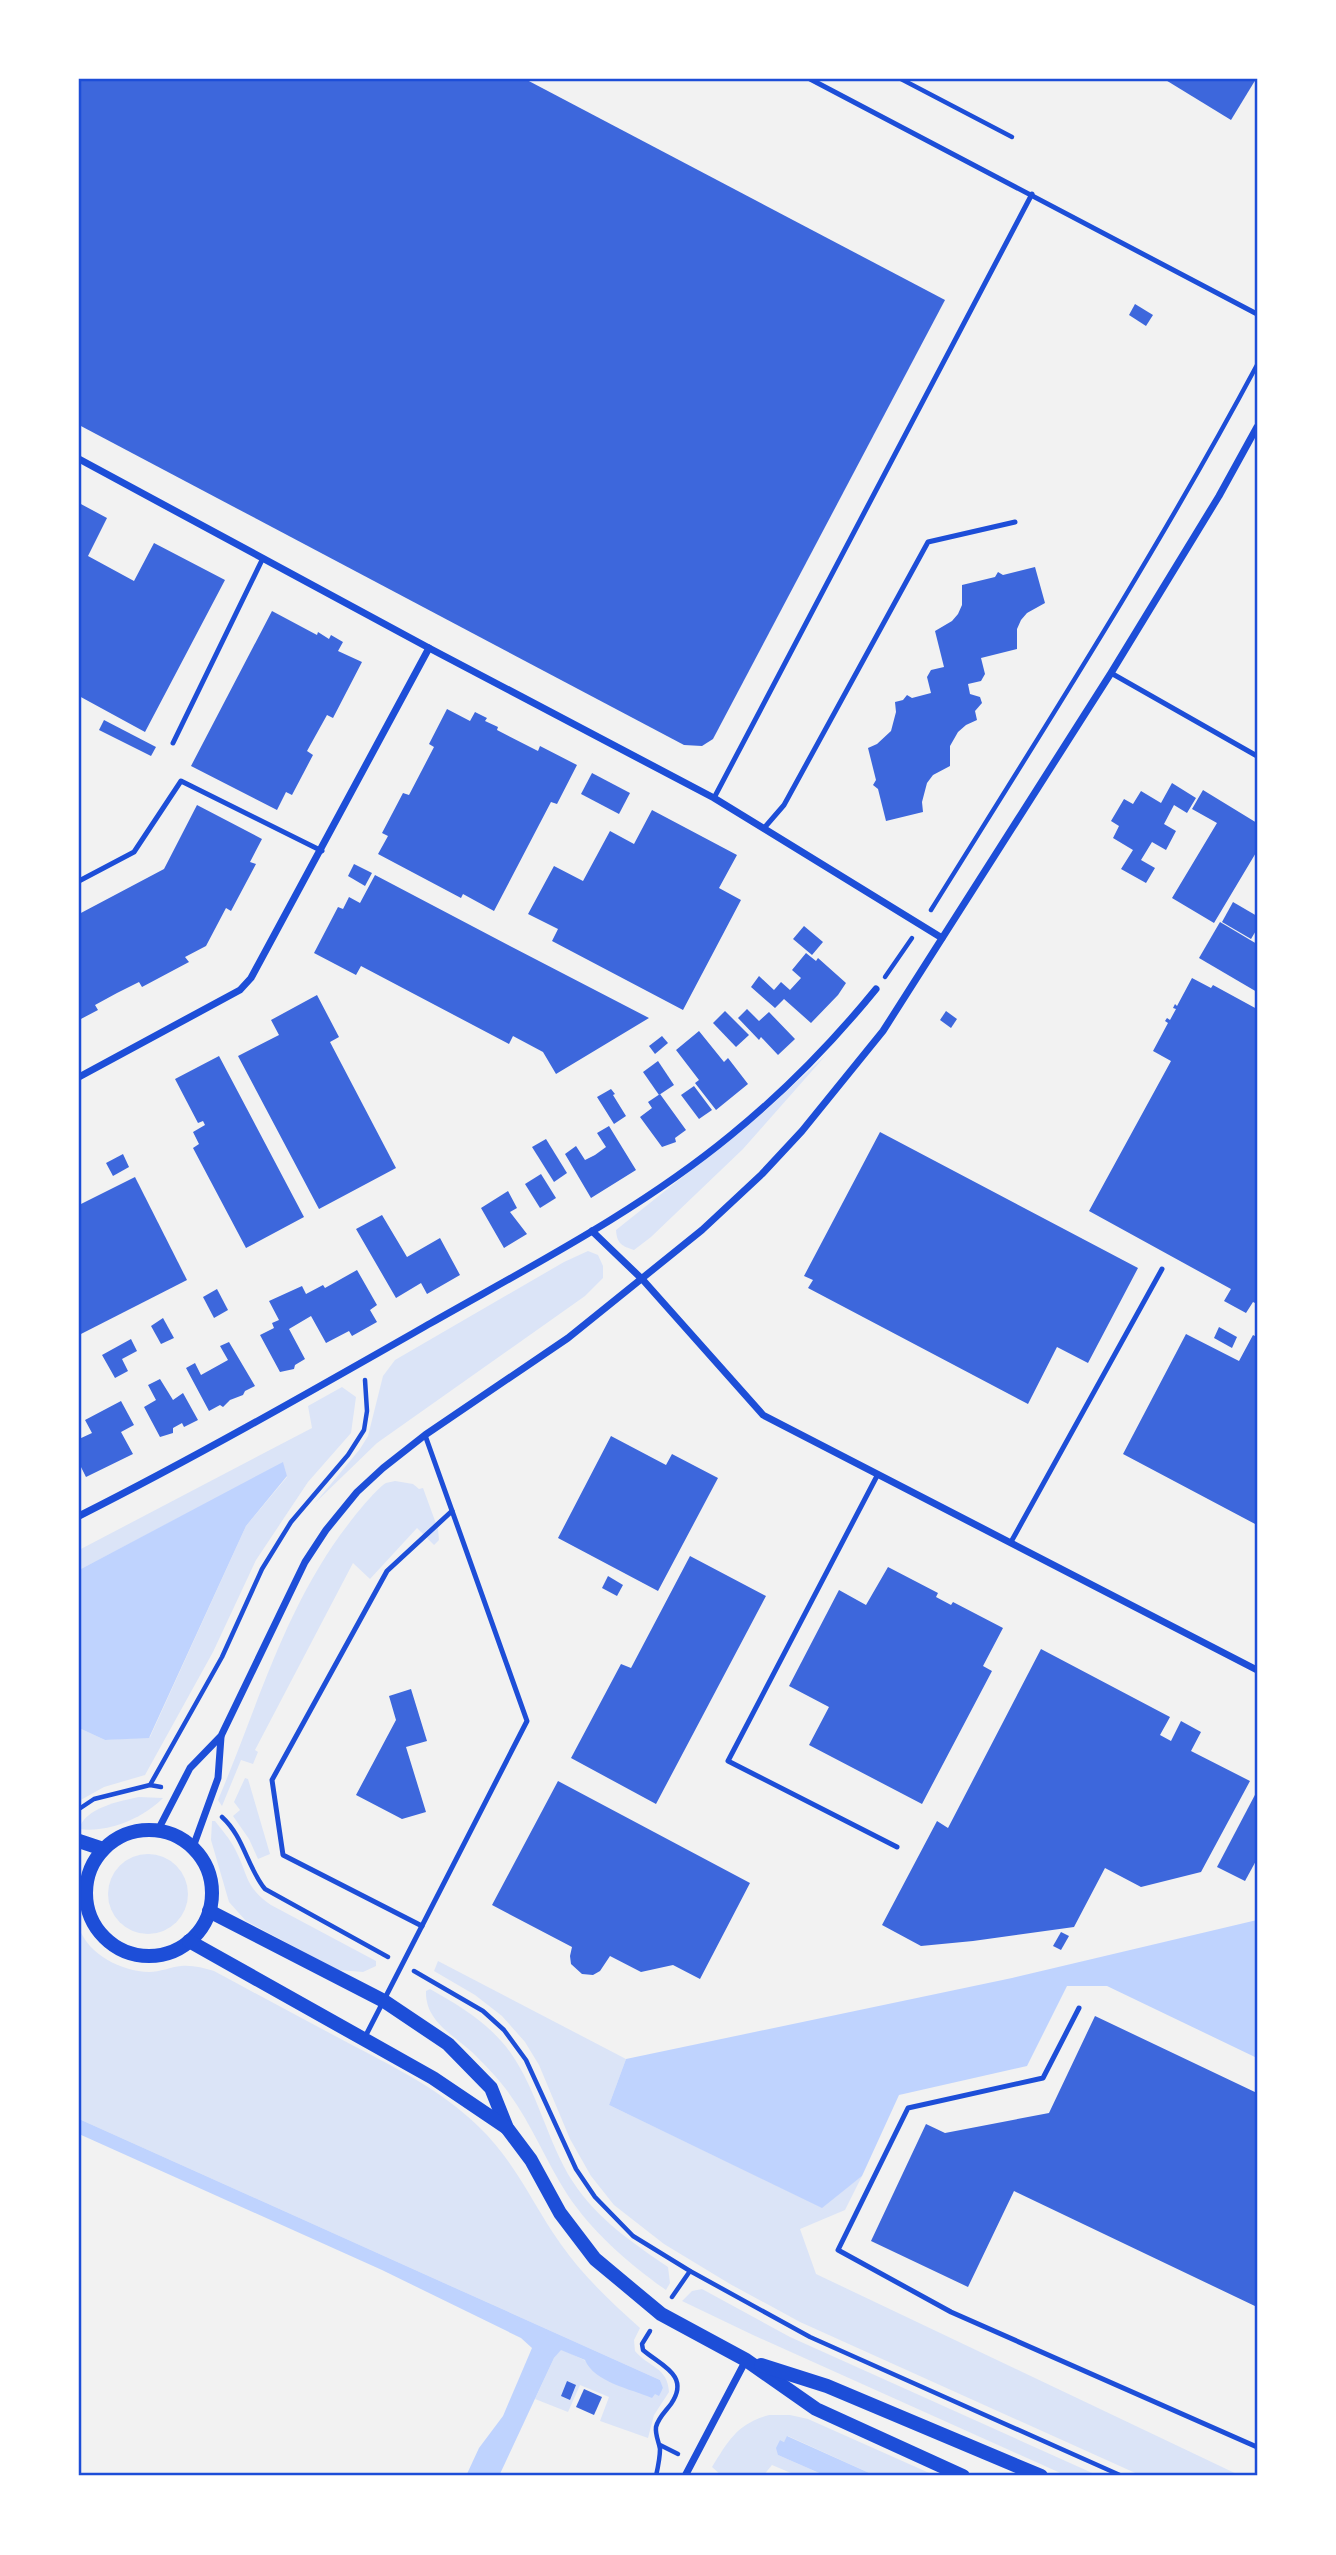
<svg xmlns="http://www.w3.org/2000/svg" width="1336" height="2555" font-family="'Asap Condensed',sans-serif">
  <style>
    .green { fill: #dbe4f7 }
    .water { fill: #bfd3fe }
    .building { fill: #3d67dc }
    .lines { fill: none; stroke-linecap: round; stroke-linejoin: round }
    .path { stroke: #1d4ed8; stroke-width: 4.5 }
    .service { stroke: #1d4ed8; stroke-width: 5 }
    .minor { stroke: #1d4ed8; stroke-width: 7 }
    .secondary { stroke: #1d4ed8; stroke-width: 14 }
    .neatline { fill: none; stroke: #1d4ed8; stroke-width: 2.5 }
  </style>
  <rect width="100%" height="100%" fill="#f2f2f2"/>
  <g class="green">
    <path d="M826,1055L743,1149L651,1237L634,1250C622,1246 617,1244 616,1230L764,1112Z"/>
    <polygon points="588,1251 598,1255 603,1266 603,1278 585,1296 377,1443 315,1503 360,1449 368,1436 383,1376 395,1360 564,1262"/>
    <polygon points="342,1387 356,1397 351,1433 308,1482 256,1560 213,1652 145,1775 104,1787 79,1801 79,1728 105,1740 150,1737 246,1526 287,1477 283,1463 79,1570 79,1550 312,1428 308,1406"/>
    <path d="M395,1481L413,1484L419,1489L423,1488L438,1529L439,1540L434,1545L417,1528L370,1579L353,1563L255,1750L258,1752L253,1764L241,1760L222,1806L218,1800C258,1706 285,1605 350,1522C356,1514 378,1487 386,1483C389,1482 392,1482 395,1481Z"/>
    <polygon points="245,1778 248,1779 270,1854 258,1859 249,1839 233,1816 240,1810 234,1802"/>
    <path d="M139,1797L163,1798C142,1819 108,1833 79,1829C85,1808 119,1801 139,1797Z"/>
    <path d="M212,1821H215C222,1830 230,1839 235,1849C249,1876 244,1886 271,1905L376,1961V1966L363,1972L338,1970L246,1921L229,1902L211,1840Z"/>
    <circle cx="148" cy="1894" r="40"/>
    <path d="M79,1928C89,1955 121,1971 149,1972C160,1972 171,1967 181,1966C193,1965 203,1968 214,1971C260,1996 307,2021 354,2046C398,2069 442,2091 478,2126C515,2161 532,2203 560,2243C582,2275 611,2302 640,2328L634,2340L635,2351C648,2367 668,2367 669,2392L654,2415L648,2438L600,2421L609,2397L580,2385L568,2412L535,2399L554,2358L561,2349L655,2394L663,2389L660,2380L79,2119Z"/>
    <polygon points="438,1961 626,2059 609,2105 821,2207 862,2176 845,2210 800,2229 816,2274 1241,2476 1142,2476 800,2322 730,2284 664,2244 614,2205 591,2176 570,2139 539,2065 525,2042 502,2016 475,1995 434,1971"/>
    <path d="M430,1989C460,2006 489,2023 510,2052C538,2091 547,2142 573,2182C597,2219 633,2243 668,2267L670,2283L666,2290C629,2264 592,2232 567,2194C544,2158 529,2117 501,2083C493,2073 482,2062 472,2052C452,2034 425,2021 426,1991Z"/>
    <polygon points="702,2289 790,2337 1099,2476 1067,2476 753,2335 682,2301 692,2291"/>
    <path d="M769,2415H790L808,2419L936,2476H876L788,2436L784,2442L780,2440L778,2455L826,2476H798L772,2465L763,2476H722L712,2467C729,2440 737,2424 769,2415Z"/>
  </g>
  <g class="water">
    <polygon points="283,1462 287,1476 246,1526 149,1738 105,1740 79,1728 79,1570"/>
    <polygon points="1257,1920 1257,2058 1107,1986 1067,1986 1027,2066 899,2095 862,2176 822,2208 609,2105 626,2059 1012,1978"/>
    <path d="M79,2119L660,2380L663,2388L659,2396L655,2394L652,2398C631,2389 594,2382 585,2360L561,2350L554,2358L499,2476H466L479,2448L503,2416L532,2348L521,2338L382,2270L79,2134Z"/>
    <polygon points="787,2436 876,2476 826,2476 778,2455 776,2448 780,2440 784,2442"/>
  </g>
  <g class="building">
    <polygon points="79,79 525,79 945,300 713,739 702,746 684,745 79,425"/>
    <polygon points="1164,79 1256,79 1231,120"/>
    <polygon points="1135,304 1153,315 1146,326 1129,315"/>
    <polygon points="79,503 107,518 88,556 134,581 154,543 225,580 145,732 79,696"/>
    <polygon points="1035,567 1045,603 1027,613 1021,620 1017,629 1017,649 981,658 985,674 981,681 968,684 970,694 980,697 982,703 975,711 977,720 966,725 958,732 950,746 950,766 933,775 927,783 922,802 923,812 886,821 878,789 873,785 876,780 868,748 877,744 891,731 896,712 895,702 903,700 907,695 912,698 931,693 927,677 931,670 944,667 935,631 952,621 958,614 962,605 962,585 995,577 998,572 1003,575"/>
    <polygon points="272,611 317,635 318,632 329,639 331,635 343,642 338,651 362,662 333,718 327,715 307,751 313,755 292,795 286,792 277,810 191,766"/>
    <polygon points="447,709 470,721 475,712 487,718 485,721 498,727 497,730 536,750 538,751 540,746 577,765 557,804 551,802 494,911 463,894 461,898 378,854 388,836 382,833 403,793 409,795 434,747 429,744"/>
    <polygon points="104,720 156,747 151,756 99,730"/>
    <polygon points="592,773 630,793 619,814 581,794"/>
    <polygon points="1172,783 1196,798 1187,813 1174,805 1164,824 1176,831 1166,850 1152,842 1141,860 1155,868 1146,883 1121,869 1133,850 1113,838 1119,826 1111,821 1124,799 1133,804 1141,791 1161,803"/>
    <polygon points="1203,790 1257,823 1257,851 1214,923 1172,898 1217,823 1192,809"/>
    <polygon points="197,805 262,839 250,862 256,864 231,911 226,908 206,946 185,957 189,962 142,987 139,982 117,993 95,1005 98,1010 79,1020 79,914 164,869"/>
    <polygon points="652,810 737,855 719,888 741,900 683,1010 552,941 558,929 528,914 554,866 583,881 610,831 634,844"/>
    <polygon points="354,864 372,873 365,886 348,876"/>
    <polygon points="375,875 510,946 649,1018 556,1074 543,1052 513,1036 509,1044 361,966 356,975 314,953 338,907 343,909 349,897 360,903"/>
    <polygon points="1233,902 1257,916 1257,929 1251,939 1222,922"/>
    <polygon points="1220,922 1257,944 1257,992 1199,958"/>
    <polygon points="804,926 823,942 812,955 793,939"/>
    <polygon points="806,953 816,961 818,958 846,983 838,995 811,1023 784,999 775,1008 751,987 759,976 774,990 781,982 790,990 801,978 792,970"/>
    <polygon points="1192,978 1211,988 1213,985 1257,1009 1257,1304 1253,1302 1246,1313 1224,1301 1231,1289 1089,1211 1171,1061 1153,1051 1168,1023 1165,1021 1167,1018 1170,1020 1176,1009 1173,1008 1175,1004 1177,1006"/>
    <polygon points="317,995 339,1037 330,1042 396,1168 319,1209 238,1056 279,1035 271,1020"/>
    <polygon points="747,1009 759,1021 769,1012 795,1039 778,1055 761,1037 759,1040 738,1018"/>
    <polygon points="725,1011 749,1035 736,1047 713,1023"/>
    <polygon points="946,1011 957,1019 951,1028 940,1020"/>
    <polygon points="699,1031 724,1062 728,1058 748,1084 716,1110 695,1083 699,1080 676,1050"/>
    <polygon points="662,1036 668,1043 655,1054 649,1046"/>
    <polygon points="219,1056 304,1217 246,1248 193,1148 199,1144 193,1132 205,1125 203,1121 198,1123 175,1079"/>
    <polygon points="658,1061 674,1085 659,1095 643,1072"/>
    <polygon points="694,1086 712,1110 699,1119 681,1095"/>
    <polygon points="611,1089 615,1094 613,1095 626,1116 614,1124 597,1097"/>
    <polygon points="660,1094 686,1130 675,1138 676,1142 662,1147 640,1117 652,1108 648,1102"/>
    <polygon points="609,1126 636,1170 591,1198 565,1154 576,1146 585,1160 595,1155 606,1147 597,1133"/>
    <polygon points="880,1132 1138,1268 1088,1363 1057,1347 1028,1404 808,1288 813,1280 804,1276"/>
    <polygon points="546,1139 567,1173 554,1182 532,1147"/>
    <polygon points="123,1154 129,1167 113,1176 106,1163"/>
    <polygon points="541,1174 556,1198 540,1208 525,1184"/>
    <polygon points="135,1177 187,1280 79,1335 79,1205"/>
    <polygon points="508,1191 517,1208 510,1212 527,1234 504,1248 481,1208"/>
    <polygon points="382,1215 407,1257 440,1238 460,1275 427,1294 421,1283 396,1298 356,1229"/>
    <polygon points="357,1270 377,1305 370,1310 377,1322 352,1336 349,1331 326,1343 311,1316 289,1329 305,1359 295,1365 294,1369 280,1372 260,1335 274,1328 272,1323 279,1320 269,1301 302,1286 306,1294 323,1285 325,1288"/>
    <polygon points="217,1289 228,1310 214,1318 203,1297"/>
    <polygon points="163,1318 174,1338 161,1344 151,1326"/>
    <polygon points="1219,1327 1237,1337 1232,1348 1214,1338"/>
    <polygon points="1186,1334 1239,1361 1253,1335 1257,1337 1257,1525 1123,1454"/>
    <polygon points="131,1339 137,1351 122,1359 128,1371 115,1378 102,1355"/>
    <polygon points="229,1342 255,1386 245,1391 243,1395 230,1400 223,1407 220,1405 209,1411 186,1368 195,1363 201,1375 228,1360 220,1346"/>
    <polygon points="160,1379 173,1400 183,1393 198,1420 184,1427 182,1423 173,1428 173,1433 160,1437 144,1407 156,1400 148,1385"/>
    <polygon points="121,1401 134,1425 121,1432 133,1454 86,1477 79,1463 79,1439 92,1433 85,1420"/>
    <polygon points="611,1436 666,1465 672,1454 718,1478 658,1591 558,1538"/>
    <polygon points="690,1556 766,1596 656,1804 571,1758 621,1664 631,1668"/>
    <polygon points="888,1567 938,1593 936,1597 951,1605 953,1602 1003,1628 983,1666 992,1671 922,1804 809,1745 829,1707 789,1686 839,1590 866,1605"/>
    <polygon points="608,1576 623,1585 617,1596 602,1588"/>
    <polygon points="1041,1649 1170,1717 1160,1735 1171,1741 1181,1721 1201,1732 1191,1751 1250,1781 1201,1872 1141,1887 1105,1868 1074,1927 973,1941 921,1946 882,1925 937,1821 948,1828"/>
    <polygon points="411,1689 427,1741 406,1747 426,1812 402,1819 356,1795 396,1720 389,1696"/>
    <polygon points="558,1781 750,1883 700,1979 673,1965 641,1972 610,1956 600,1971 593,1975 582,1974 571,1964 570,1956 572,1947 492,1905"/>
    <polygon points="1257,1791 1257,1859 1245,1881 1217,1867"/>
    <polygon points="1061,1932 1069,1936 1061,1950 1053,1946"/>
    <polygon points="1095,2016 1257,2093 1257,2307 1014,2191 968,2287 871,2241 926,2124 945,2133 1049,2113"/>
    <polygon points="567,2381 576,2385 570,2400 561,2396"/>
    <polygon points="584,2389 602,2397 594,2415 576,2407"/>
  </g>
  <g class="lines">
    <g class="path">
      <polyline points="901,79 1012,137"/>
      <path d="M931,910C1043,730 1157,552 1257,365"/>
      <polyline points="885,977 912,938"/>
      <polyline points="150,1785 161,1787"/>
      <polyline points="79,1809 94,1799 150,1785 222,1657 262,1569 291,1522 348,1455 364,1430 367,1411 365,1380"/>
      <path d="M222,1817C244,1837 247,1867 265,1889L388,1957"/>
      <polyline points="414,1971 483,2011 504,2030 526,2060 576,2169 595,2197 633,2236 690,2271 810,2337 1122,2476"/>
      <polyline points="672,2297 690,2271"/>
      <path d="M650,2331L642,2344L643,2350C660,2365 691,2375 671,2404C665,2412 658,2418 656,2427C655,2435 659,2442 660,2449C660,2458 658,2467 656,2476"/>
      <polyline points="660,2445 678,2454"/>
    </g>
    <g class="service">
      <polyline points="810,79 1257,314"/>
      <polyline points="1111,673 1257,756"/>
      <polyline points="173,743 263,558"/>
      <polyline points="714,798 1032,194"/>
      <polyline points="765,827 784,805 928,542 1015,522"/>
      <polyline points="79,881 134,852 181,781 322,851"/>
      <polyline points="878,1474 728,1761 897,1847"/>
      <polyline points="1011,1542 1162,1269"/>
      <polyline points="422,1926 283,1855 272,1780 387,1571 452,1511"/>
      <polyline points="1079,2008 1043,2078 908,2108 838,2250 951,2312 1257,2447"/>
      <polyline points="365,2037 527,1721 425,1435"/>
    </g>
    <g class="minor">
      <polyline points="79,459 429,648 714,798 942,938"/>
      <polyline points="79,1077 240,990 251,978 429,648"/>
      <polyline points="592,1231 643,1280 763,1415 1257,1670"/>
      <path d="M79,1516C198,1456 315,1389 431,1323C533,1265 640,1210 731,1135C785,1091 832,1043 876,989"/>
      <polyline points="158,1830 190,1768 221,1736 305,1562 326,1530 357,1492 383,1468 425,1435 568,1338 702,1230 762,1174 802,1131 883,1031 1111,673 1219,496 1257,427"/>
      <polyline points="193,1847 218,1778 221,1737"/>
      <polyline points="685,2476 746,2360"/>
    </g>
    <g class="secondary">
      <circle cx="149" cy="1893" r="63"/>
      <polyline points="79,1841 103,1849"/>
      <polyline points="209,1911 384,2001 448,2044 491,2088 507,2128 531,2160 560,2213 595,2259 661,2314 746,2360 816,2409 963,2476"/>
      <polyline points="189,1941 433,2078 507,2128"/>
      <polyline points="761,2365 827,2386 1041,2476"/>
    </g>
  </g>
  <rect width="1336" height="2555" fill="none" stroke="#ffffff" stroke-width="161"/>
  <rect x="80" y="80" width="1176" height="2394" class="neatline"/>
</svg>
